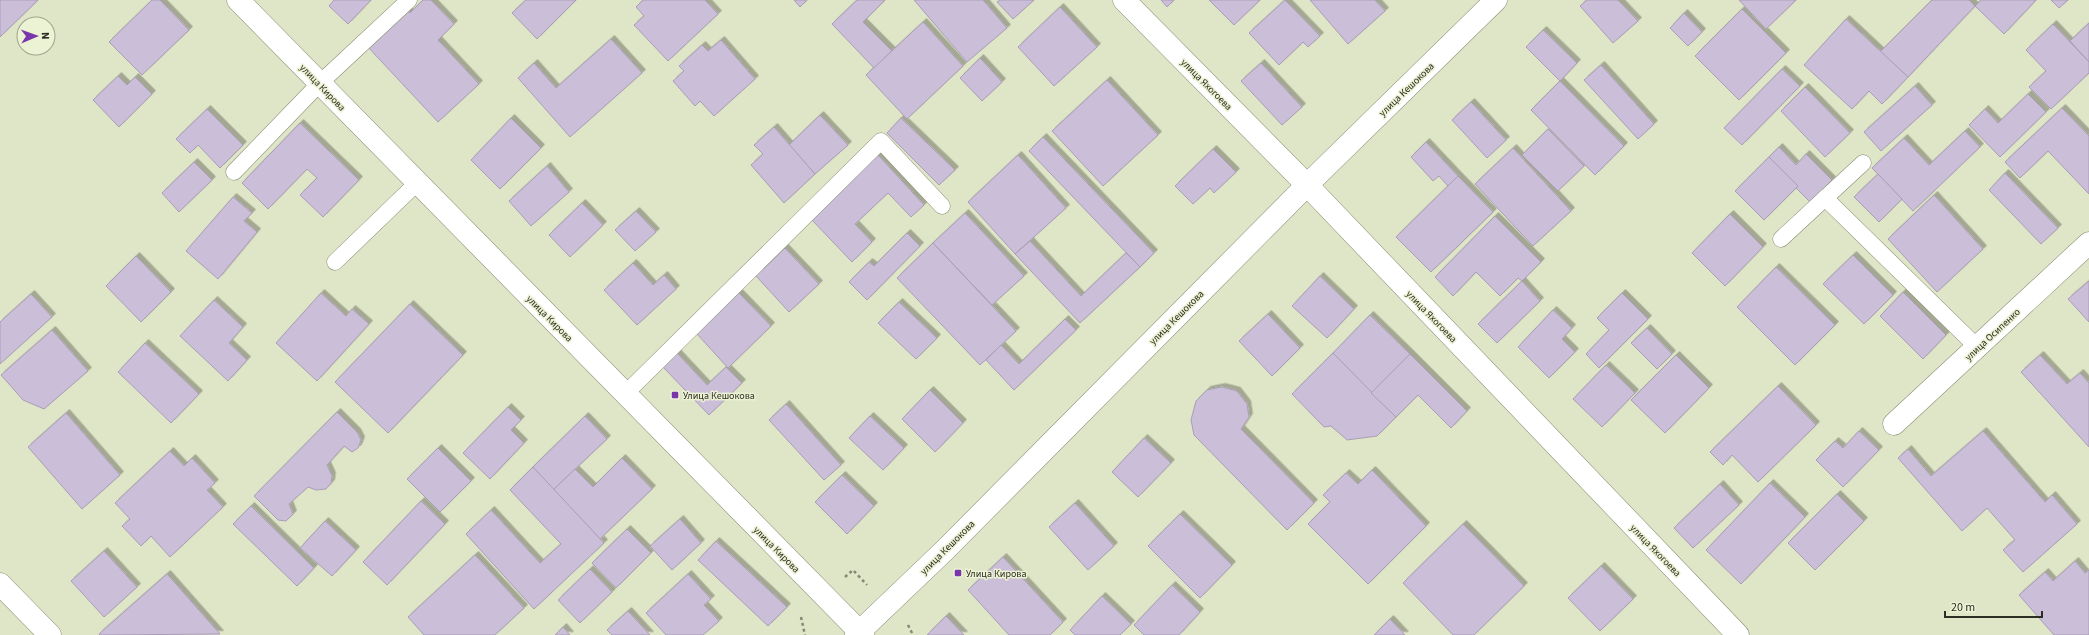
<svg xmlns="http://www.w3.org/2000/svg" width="2089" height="635" font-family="'Source Sans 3',sans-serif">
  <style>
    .building { fill: #cbbed9; stroke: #a99db7; filter: url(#shadow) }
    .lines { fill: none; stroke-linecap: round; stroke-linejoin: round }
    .service-casing { stroke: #888d72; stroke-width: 17 }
    .minor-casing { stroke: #888d72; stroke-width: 23 }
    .tertiary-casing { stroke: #888d72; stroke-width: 23 }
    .secondary-casing { stroke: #888d72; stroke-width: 23 }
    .path { stroke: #848874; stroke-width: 2.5; stroke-dasharray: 3 3; stroke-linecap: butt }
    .service { stroke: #fff; stroke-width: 16 }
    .minor { stroke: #fff; stroke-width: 22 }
    .tertiary { stroke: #fff; stroke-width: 22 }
    .secondary { stroke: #fff; stroke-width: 22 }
    .poi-dot { fill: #7936ab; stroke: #ecf2d4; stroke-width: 1.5 }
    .labels { text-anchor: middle; stroke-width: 3; stroke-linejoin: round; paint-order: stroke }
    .street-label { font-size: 10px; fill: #2c2e23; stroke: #ecf2d4 }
    .poi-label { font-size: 10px; fill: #2c2e23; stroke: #ecf2d4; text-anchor: start }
  </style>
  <defs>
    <filter id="shadow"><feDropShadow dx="3.5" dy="-3.5" stdDeviation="0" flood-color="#0004"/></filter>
  </defs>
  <rect width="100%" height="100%" fill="#dfe5c7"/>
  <g class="building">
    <polygon points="0,0 38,0 0,37"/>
    <polygon points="152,0 160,0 189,30 142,75 109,42"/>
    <polygon points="334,0 371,0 348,24 329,6"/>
    <polygon points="423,0 431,0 454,24 438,40 479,84 438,122 366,45 406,8 410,13"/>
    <polygon points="526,0 576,0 537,39 512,13"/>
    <polygon points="643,0 705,0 718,14 668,61 634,25 644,16 636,7"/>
    <polygon points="794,0 807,0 800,7"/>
    <polygon points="857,0 885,0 863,22 892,51 874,68 832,24"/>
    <polygon points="914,0 983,0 1007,28 967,62"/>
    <polygon points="1000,0 1034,0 1013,19 997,2"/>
    <polygon points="1161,0 1174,0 1167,7"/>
    <polygon points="1209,0 1260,0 1234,25"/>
    <polygon points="1285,0 1320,36 1308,47 1303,42 1279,65 1249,33"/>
    <polygon points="1310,0 1375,0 1385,11 1348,44"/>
    <polygon points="1587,0 1618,0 1638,21 1613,43 1580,6"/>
    <polygon points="1739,0 1796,0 1766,29"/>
    <polygon points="1932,0 1969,0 1975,6 1908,77 1880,52"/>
    <polygon points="1981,0 2036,0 2004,34 1975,6"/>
    <polygon points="2051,0 2068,0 2059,8"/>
    <polygon points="1060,7 1097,47 1054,86 1018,47"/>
    <polygon points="1742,9 1786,53 1739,100 1695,56"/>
    <polygon points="1684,13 1702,32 1688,46 1670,28"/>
    <polygon points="1846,19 1908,77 1882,104 1869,91 1852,109 1804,65"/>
    <polygon points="923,22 963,66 907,119 866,75"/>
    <polygon points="2089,23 2089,62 2070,41"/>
    <polygon points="2053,24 2089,62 2089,73 2051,109 2029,87 2046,71 2026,50"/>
    <polygon points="1543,30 1577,63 1560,81 1526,47"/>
    <polygon points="611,39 642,73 570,137 518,78 534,63 556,88"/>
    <polygon points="721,40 755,79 714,116 700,101 695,106 673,81 684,71 679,66 702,45 708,51"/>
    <polygon points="980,58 1002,82 982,101 960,78"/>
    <polygon points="1261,63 1302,107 1282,125 1241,81"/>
    <polygon points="1601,65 1654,124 1638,139 1584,80"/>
    <polygon points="1782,69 1800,86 1742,145 1724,128"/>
    <polygon points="118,76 127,85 135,77 152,94 119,127 93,100"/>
    <polygon points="1107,80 1158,135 1103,186 1052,131"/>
    <polygon points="1560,81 1624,146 1595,175 1531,110"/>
    <polygon points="1915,86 1932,105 1881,151 1864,132"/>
    <polygon points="1805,87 1850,133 1825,157 1781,111"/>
    <polygon points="2028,94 2046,112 2000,157 1969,125 1985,109 1998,123"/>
    <polygon points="1471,102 1506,140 1487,158 1452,120"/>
    <polygon points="2062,108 2089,136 2089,194 2048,151 2020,178 2005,162"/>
    <polygon points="207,109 243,145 220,168 198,145 190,153 176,139"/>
    <polygon points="820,115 848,145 815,174 789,145"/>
    <polygon points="511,118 541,148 500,189 471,160"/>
    <polygon points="901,118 955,170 939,185 887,133"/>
    <polygon points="300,123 359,180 323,217 300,195 317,178 307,169 268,209 242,183"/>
    <polygon points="774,127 815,174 784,203 751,165 763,154 754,145"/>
    <polygon points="1548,129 1584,166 1558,191 1522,155"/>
    <polygon points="1965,131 1980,147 1913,211 1872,168 1904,138 1929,165"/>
    <polygon points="1043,137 1154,253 1140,267 1029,151"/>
    <polygon points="1426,142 1458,176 1448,186 1439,176 1433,181 1411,157"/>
    <polygon points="1779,147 1796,165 1806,154 1832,180 1810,202 1796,188 1798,186 1769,157"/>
    <polygon points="1513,148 1571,211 1533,246 1475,184"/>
    <polygon points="1213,149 1236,172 1214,193 1210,188 1193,204 1175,186"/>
    <polygon points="878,155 924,205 911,217 888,193 855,224 872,242 852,262 811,219"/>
    <polygon points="1018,155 1066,208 1015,254 968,202"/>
    <polygon points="1769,157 1798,186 1764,220 1735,191"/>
    <polygon points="194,162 212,180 179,212 162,193"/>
    <polygon points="547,166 569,192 531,226 509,201"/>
    <polygon points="2005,173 2058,228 2041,244 1989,190"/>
    <polygon points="1878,174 1902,199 1879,222 1854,197"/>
    <polygon points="1458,176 1493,212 1431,272 1396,237"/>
    <polygon points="1934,195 1983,249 1937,292 1888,239"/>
    <polygon points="233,197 252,213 244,221 257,232 218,279 186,251"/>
    <polygon points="582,203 603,225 570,257 549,235"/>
    <polygon points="636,211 656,232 635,251 615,230"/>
    <polygon points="965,213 1024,276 992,305 933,243"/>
    <polygon points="1730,214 1763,247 1725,286 1692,253"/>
    <polygon points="1495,216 1541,262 1522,281 1518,278 1500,296 1476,272 1453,296 1435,277"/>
    <polygon points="907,233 920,246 867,300 849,282 869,262 874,266"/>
    <polygon points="1030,241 1081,296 1126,253 1140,267 1080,323 1015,254"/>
    <polygon points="933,243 1016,331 980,365 897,278"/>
    <polygon points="785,248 819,284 789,312 756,276"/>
    <polygon points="1853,255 1893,295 1864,324 1823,284"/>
    <polygon points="136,256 171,292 141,322 106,286"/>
    <polygon points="633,263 653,285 664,275 676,289 637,325 604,290"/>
    <polygon points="1776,267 1835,325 1795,365 1737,307"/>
    <polygon points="1320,276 1354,309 1327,338 1292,306"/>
    <polygon points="1522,281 1540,301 1497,343 1478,324"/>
    <polygon points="2089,281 2089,322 2068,299"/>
    <polygon points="1903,292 1946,335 1923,359 1880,316"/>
    <polygon points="321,293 346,316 352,309 369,324 317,381 276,343"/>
    <polygon points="739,293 771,326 728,368 697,334"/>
    <polygon points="1622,293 1648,319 1599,368 1586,354 1609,330 1597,318"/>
    <polygon points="31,294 52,317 0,364 0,322"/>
    <polygon points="214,300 243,327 229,343 247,360 228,381 180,336"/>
    <polygon points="899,302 937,338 916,359 878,323"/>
    <polygon points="410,304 463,355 388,433 335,382"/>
    <polygon points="1553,310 1572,328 1562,339 1575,352 1549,378 1518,347"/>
    <polygon points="1268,314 1300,348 1272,376 1239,341"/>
    <polygon points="1370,315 1410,354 1371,393 1333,353"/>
    <polygon points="1065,319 1076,330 1014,390 986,360 1001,345 1019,364"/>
    <polygon points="1647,328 1672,354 1657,369 1631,343"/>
    <polygon points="52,330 88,371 44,409 23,400 1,375"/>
    <polygon points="145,343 199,394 171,423 118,372"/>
    <polygon points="677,353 707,385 726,367 742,383 709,415 663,367"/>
    <polygon points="1333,353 1396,417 1377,436 1347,440 1331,426 1324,427 1292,394"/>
    <polygon points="1410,354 1467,411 1451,428 1418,395 1396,417 1371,393"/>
    <polygon points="1676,355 1709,388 1665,433 1631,400"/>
    <polygon points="2040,355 2067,384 2080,373 2089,383 2089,447 2021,372"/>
    <polygon points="1606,365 1635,393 1602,427 1573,399"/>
    <polygon points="1778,386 1816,425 1758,482 1732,455 1723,465 1710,452"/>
    <polygon points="1222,387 1237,391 1247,404 1249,417 1241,429 1314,503 1287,530 1194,435 1191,420 1196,401 1207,390"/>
    <polygon points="930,390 963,423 935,452 902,419"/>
    <polygon points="786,404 841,465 824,480 769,420"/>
    <polygon points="508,407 521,420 511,430 524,443 490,479 463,453"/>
    <polygon points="337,412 357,432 361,440 358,448 352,452 344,446 327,465 332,476 331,483 326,489 316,490 308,487 289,504 293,514 286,521 278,520 254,496"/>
    <polygon points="66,413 120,475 82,509 28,447"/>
    <polygon points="585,416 607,439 553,490 533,467"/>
    <polygon points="870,416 904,448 883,470 849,438"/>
    <polygon points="1859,431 1879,450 1843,487 1816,460 1835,441 1843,448"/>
    <polygon points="1983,431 2045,502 2052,495 2077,524 2023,572 2003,550 2015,540 1987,508 1962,531 1898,458 1908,449 1931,476"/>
    <polygon points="1144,438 1171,463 1138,497 1112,472"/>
    <polygon points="438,448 471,481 440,512 407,479"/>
    <polygon points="170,451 184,466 192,458 215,483 207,490 223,507 170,557 151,536 141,546 122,526 130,519 115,503"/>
    <polygon points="622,458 652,489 600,539 553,490 575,469 593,487"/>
    <polygon points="533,467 604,543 534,609 466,534 491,510 540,563 561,544 510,490"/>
    <polygon points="1372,470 1426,526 1368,584 1308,524 1330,502 1323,495 1346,473 1358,484"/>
    <polygon points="842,475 874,506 847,534 815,502"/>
    <polygon points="1770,483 1805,517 1741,584 1706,550"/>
    <polygon points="1720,484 1739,505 1693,548 1674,528"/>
    <polygon points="1837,494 1864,521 1815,570 1788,543"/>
    <polygon points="421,501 445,524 387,585 363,562"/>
    <polygon points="1075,503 1114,546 1088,570 1049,527"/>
    <polygon points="251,506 314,568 297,586 233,524"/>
    <polygon points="1180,514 1232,565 1200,598 1148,546"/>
    <polygon points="680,519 701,543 672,570 650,546"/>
    <polygon points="325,521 356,550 332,576 300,548"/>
    <polygon points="1463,524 1524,586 1474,635 1453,635 1403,583"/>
    <polygon points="627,529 651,553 616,588 592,563"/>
    <polygon points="716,541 787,607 768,626 698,560"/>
    <polygon points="104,551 137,587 104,617 71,581"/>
    <polygon points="475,555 524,608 495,635 424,635 408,617"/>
    <polygon points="1003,557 1063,622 1050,635 1009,635 968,590"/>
    <polygon points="2075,561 2085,573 2089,570 2089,635 2054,635 2019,595 2045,572 2053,581"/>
    <polygon points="1601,566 1633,599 1600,631 1568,598"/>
    <polygon points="590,569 612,592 580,623 558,600"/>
    <polygon points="167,574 220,634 100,635 99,634"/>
    <polygon points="688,574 711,599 704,605 719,621 703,635 666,635 646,613"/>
    <polygon points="1172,585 1200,612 1179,635 1144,635 1134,625"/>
    <polygon points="1102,596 1131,624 1120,635 1075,635 1070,630"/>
    <polygon points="628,611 650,635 612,635 607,630"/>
    <polygon points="946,616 964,635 927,635"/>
    <polygon points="1390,619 1405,635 1374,635"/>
    <polygon points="563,627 570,635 555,635"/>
  </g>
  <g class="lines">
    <g class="service-casing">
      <g id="service">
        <polyline points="234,172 320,83 409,0"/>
        <polyline points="1825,198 1977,347"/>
        <polyline points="1781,239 1863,163"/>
        <polyline points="335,262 417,183"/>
        <polyline points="625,394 881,141 942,206"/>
      </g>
    </g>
    <g class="minor-casing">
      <g id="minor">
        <polyline points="1124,0 1307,185 1738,635"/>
        <polyline points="1894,424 2089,243"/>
        <polyline points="0,584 50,635"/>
      </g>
    </g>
    <g class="tertiary-casing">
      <polyline id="tertiary" points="856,635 945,550 1307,185 1496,0"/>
    </g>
    <g class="secondary-casing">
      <polyline id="secondary" points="238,0 863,635"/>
    </g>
    <g class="path">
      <polyline points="845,577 853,570 867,585"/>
      <polyline points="801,617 805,635"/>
      <polyline points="908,625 913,635"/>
    </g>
    <use href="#service" class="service"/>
    <use href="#minor" class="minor"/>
    <use href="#tertiary" class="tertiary"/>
    <use href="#secondary" class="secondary"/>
  </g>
  <g class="poi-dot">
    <rect x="671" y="391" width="8" height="8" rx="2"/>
    <rect x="954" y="569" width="8" height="8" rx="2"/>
  </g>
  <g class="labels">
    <g class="street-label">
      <text transform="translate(1207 84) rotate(45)" y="4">улица Яхогоева</text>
      <text transform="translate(323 87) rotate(46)" y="4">улица Кирова</text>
      <text transform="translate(1406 89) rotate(-44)" y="4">улица Кешокова</text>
      <text transform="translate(1432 316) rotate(46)" y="4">улица Яхогоева</text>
      <text transform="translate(1176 317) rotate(-45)" y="4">улица Кешокова</text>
      <text transform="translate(550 318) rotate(45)" y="4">улица Кирова</text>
      <text transform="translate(1992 334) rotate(-43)" y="4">улица Осипенко</text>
      <text transform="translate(947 547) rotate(-45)" y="4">улица Кешокова</text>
      <text transform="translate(777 549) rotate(45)" y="4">улица Кирова</text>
      <text transform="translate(1656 550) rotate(46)" y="4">улица Яхогоева</text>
    </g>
    <g class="poi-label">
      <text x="683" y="399">Улица Кешокова</text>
      <text x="966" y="577">Улица Кирова</text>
    </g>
  </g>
  <g transform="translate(36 36) rotate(88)"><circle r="19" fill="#ecf2d4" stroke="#9fa48d"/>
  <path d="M0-3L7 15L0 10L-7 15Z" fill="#7936ab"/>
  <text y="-6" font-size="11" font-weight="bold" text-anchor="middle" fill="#2c2e23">N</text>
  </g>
  <path d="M1945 611v6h97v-6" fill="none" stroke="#2c2e23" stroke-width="2"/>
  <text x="1951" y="611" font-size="12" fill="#2c2e23" stroke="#ecf2d4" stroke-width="3" paint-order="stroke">20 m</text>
</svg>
